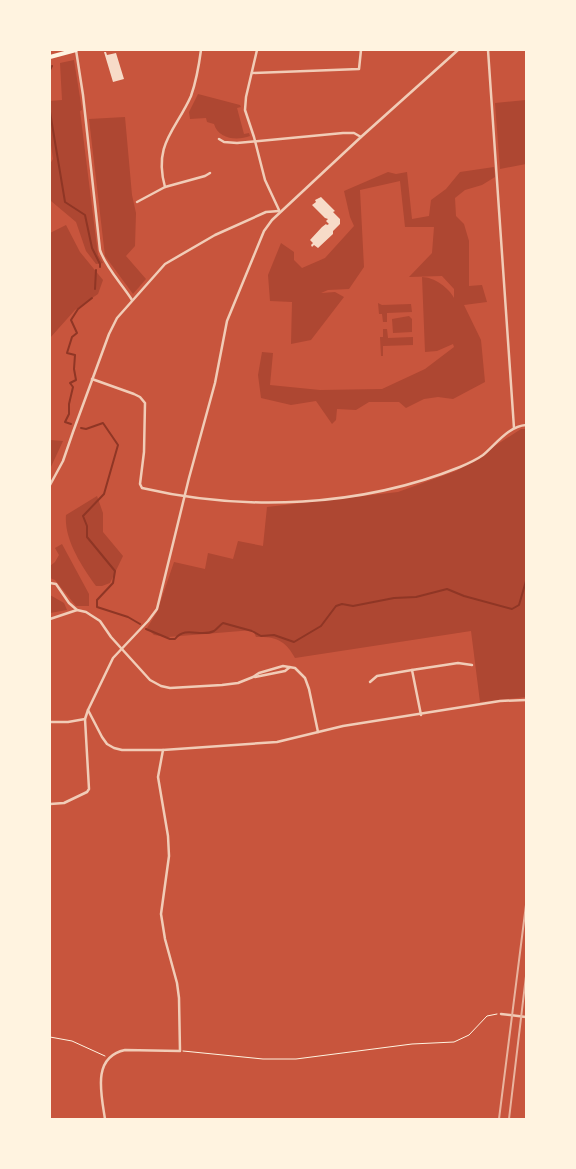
<svg xmlns="http://www.w3.org/2000/svg" width="576" height="1169" font-family="'Times New Roman',serif">
  <style>
    .green { fill: #ae4732 }
    .lines { fill: none; stroke-linecap: round; stroke-linejoin: round }
    .stream { stroke: #8f3625; stroke-width: 2 }
    .building { fill: #f7dbc8 }
    .path { stroke: #fff3e0; stroke-width: 1 }
    .minor { stroke: #f1ccb7; stroke-width: 2.5 }
    .secondary { stroke: #fff3e0; stroke-width: 4 }
    .rail { stroke: #e9b49f; stroke-width: 2 }
  </style>
  <rect width="100%" height="100%" fill="#c8553d"/>
  <g class="green">
    <polygon points="74,60 82,110 80,111 98,255 103,263 96,264 86,251 76,222 51,201 50,164 53,159 50,138 50,101 62,100 60,63"/>
    <path d="M198,94L240,105L241,107L237,108L244,134L249,133L250,136C237,141 218,139 214,124L207,122L206,118L190,119L189,112Z"/>
    <polygon points="526,100 526,164 500,169 495,103"/>
    <polygon points="125,117 132,195 136,213 135,246 126,256 146,279 133,294 105,256 89,119"/>
    <path d="M494,167L495,177L482,185L465,190L455,198L456,216L464,224L469,241V286L482,285L487,302L464,305L481,340L485,382L453,399L438,397L424,399L406,408L399,402H369L356,410L337,409L336,420L332,424L316,401L291,405L261,398L258,375L262,352L273,353L270,385L320,390L382,389L425,369L454,347L453,344L437,351L425,352L422,277C434,277 449,288 454,298V289L442,276L409,277L432,253L434,227H405L400,181L360,190L364,267L349,289L328,290L321,293L335,292L344,297L311,340L291,344L292,302L270,301L268,275L281,243L294,252V260L302,268L325,258L354,226L350,217L344,191L388,172L396,174L407,172L412,219L429,216L431,200L446,189L460,172Z"/>
    <polygon points="66,225 80,252 103,280 98,294 75,310 50,338 50,233"/>
    <polygon points="378,303 382,305 411,304 412,312 387,313 387,322 383,322 382,314 379,314"/>
    <polygon points="409,316 412,319 412,332 393,333 392,319"/>
    <polygon points="383,329 387,329 388,338 413,337 413,345 383,346 383,356 381,356 380,337 383,337"/>
    <path d="M521,429H526V697L480,702L471,631L295,658C286,641 276,636 256,637L253,630L168,637L154,635L147,628L157,612L174,562L205,569L208,553L233,559L238,541L263,546L267,507L398,492L456,471Z"/>
    <polygon points="50,440 63,441 50,469"/>
    <path d="M97,496L103,513V532L123,556L110,583L102,586H96C82,566 64,540 66,515Z"/>
    <polygon points="62,544 89,594 89,606 76,606 55,580 50,578 50,566 55,562 59,555 55,548"/>
    <polygon points="50,595 64,603 67,610 50,613"/>
  </g>
  <g class="lines">
    <g class="stream">
      <polyline points="50,70 52,66"/>
      <polyline points="50,112 65,202 85,215 92,248 100,264 100,267"/>
      <polyline points="95,289 96,270"/>
      <polyline points="71,424 65,422 69,414 69,404 73,387 70,383 76,380 74,369 75,355 67,353 72,337 77,333 71,320 78,309 92,298"/>
      <polyline points="81,428 86,429 103,423 118,445 104,494 83,516 87,526 87,537 115,571 113,583 97,600 97,607 128,617 140,624"/>
      <path d="M146,629L170,639H175C186,625 200,638 214,631C217,629 220,625 223,623L252,631L261,636L274,635L294,642L321,626L336,606L342,604L353,606L394,598L416,597L447,589L464,596L512,609L519,605L526,581"/>
    </g>
  </g>
  <g class="building">
    <polygon points="104,52 106,52 107,55 116,53 124,79 113,82"/>
    <polygon points="321,197 335,211 333,212 340,219 340,224 333,231 333,234 318,248 314,245 312,247 311,245 313,243 310,240 322,227 326,224 327,225 329,224 326,221 328,219 325,218 312,205 316,202 315,200"/>
  </g>
  <g class="lines">
    <g class="path">
      <polyline points="50,1037 72,1041 105,1056"/>
      <polyline points="183,1051 263,1059 296,1059 412,1044 454,1042 469,1035 487,1016 497,1014"/>
    </g>
    <g class="minor">
      <path d="M76,50L83,95L100,250C106,268 122,284 132,300"/>
      <polyline points="257,50 246,97 245,110 254,137 265,180 279,210"/>
      <polyline points="488,50 514,428"/>
      <polyline points="252,73 359,69 361,50"/>
      <polyline points="219,139 224,142 237,143 343,133 354,133 361,137"/>
      <path d="M165,187C153,144 176,130 191,96C196,82 199,65 201,50"/>
      <polyline points="137,202 165,187 205,176 210,173"/>
      <path d="M92,379L134,394L140,397L145,403L144,452L140,484L142,488C245,512 361,507 460,467C467,464 476,460 483,455C496,444 509,426 526,425"/>
      <polyline points="50,485 63,461 73,432 109,334 117,318 165,264 215,235 266,212 279,211"/>
      <polyline points="50,583 56,584 69,603 77,610 86,612 100,621 111,637 150,680 161,686 170,688 222,685 238,683 253,677 259,673 283,666 295,668 305,678 309,689 318,732"/>
      <polyline points="50,619 77,610"/>
      <polyline points="412,670 421,715"/>
      <polyline points="255,677 285,671 290,667"/>
      <polyline points="370,682 377,676 412,670 458,663 472,665"/>
      <polyline points="88,710 102,737 107,744 114,748 122,750 163,750 277,742 343,726 500,701 526,700"/>
      <polyline points="50,722 68,722 85,719"/>
      <polyline points="50,804 64,803 87,792 89,789 85,719 88,710 113,658 148,621 157,609 189,478 215,383 227,321 264,231 272,220 361,137 458,50"/>
      <polyline points="501,1014 526,1017"/>
      <path d="M105,1119C101,1093 92,1057 125,1050L180,1051L179,998L177,983L165,939L161,914L169,856L168,836L158,777L163,750"/>
    </g>
    <polyline class="secondary" points="50,57 76,50"/>
    <g class="rail">
      <polyline points="499,1119 526,905"/>
      <polyline points="509,1119 526,976"/>
    </g>
  </g>
  <rect width="576" height="1169" fill="none" stroke="#fff3e0" stroke-width="102"/>
</svg>
